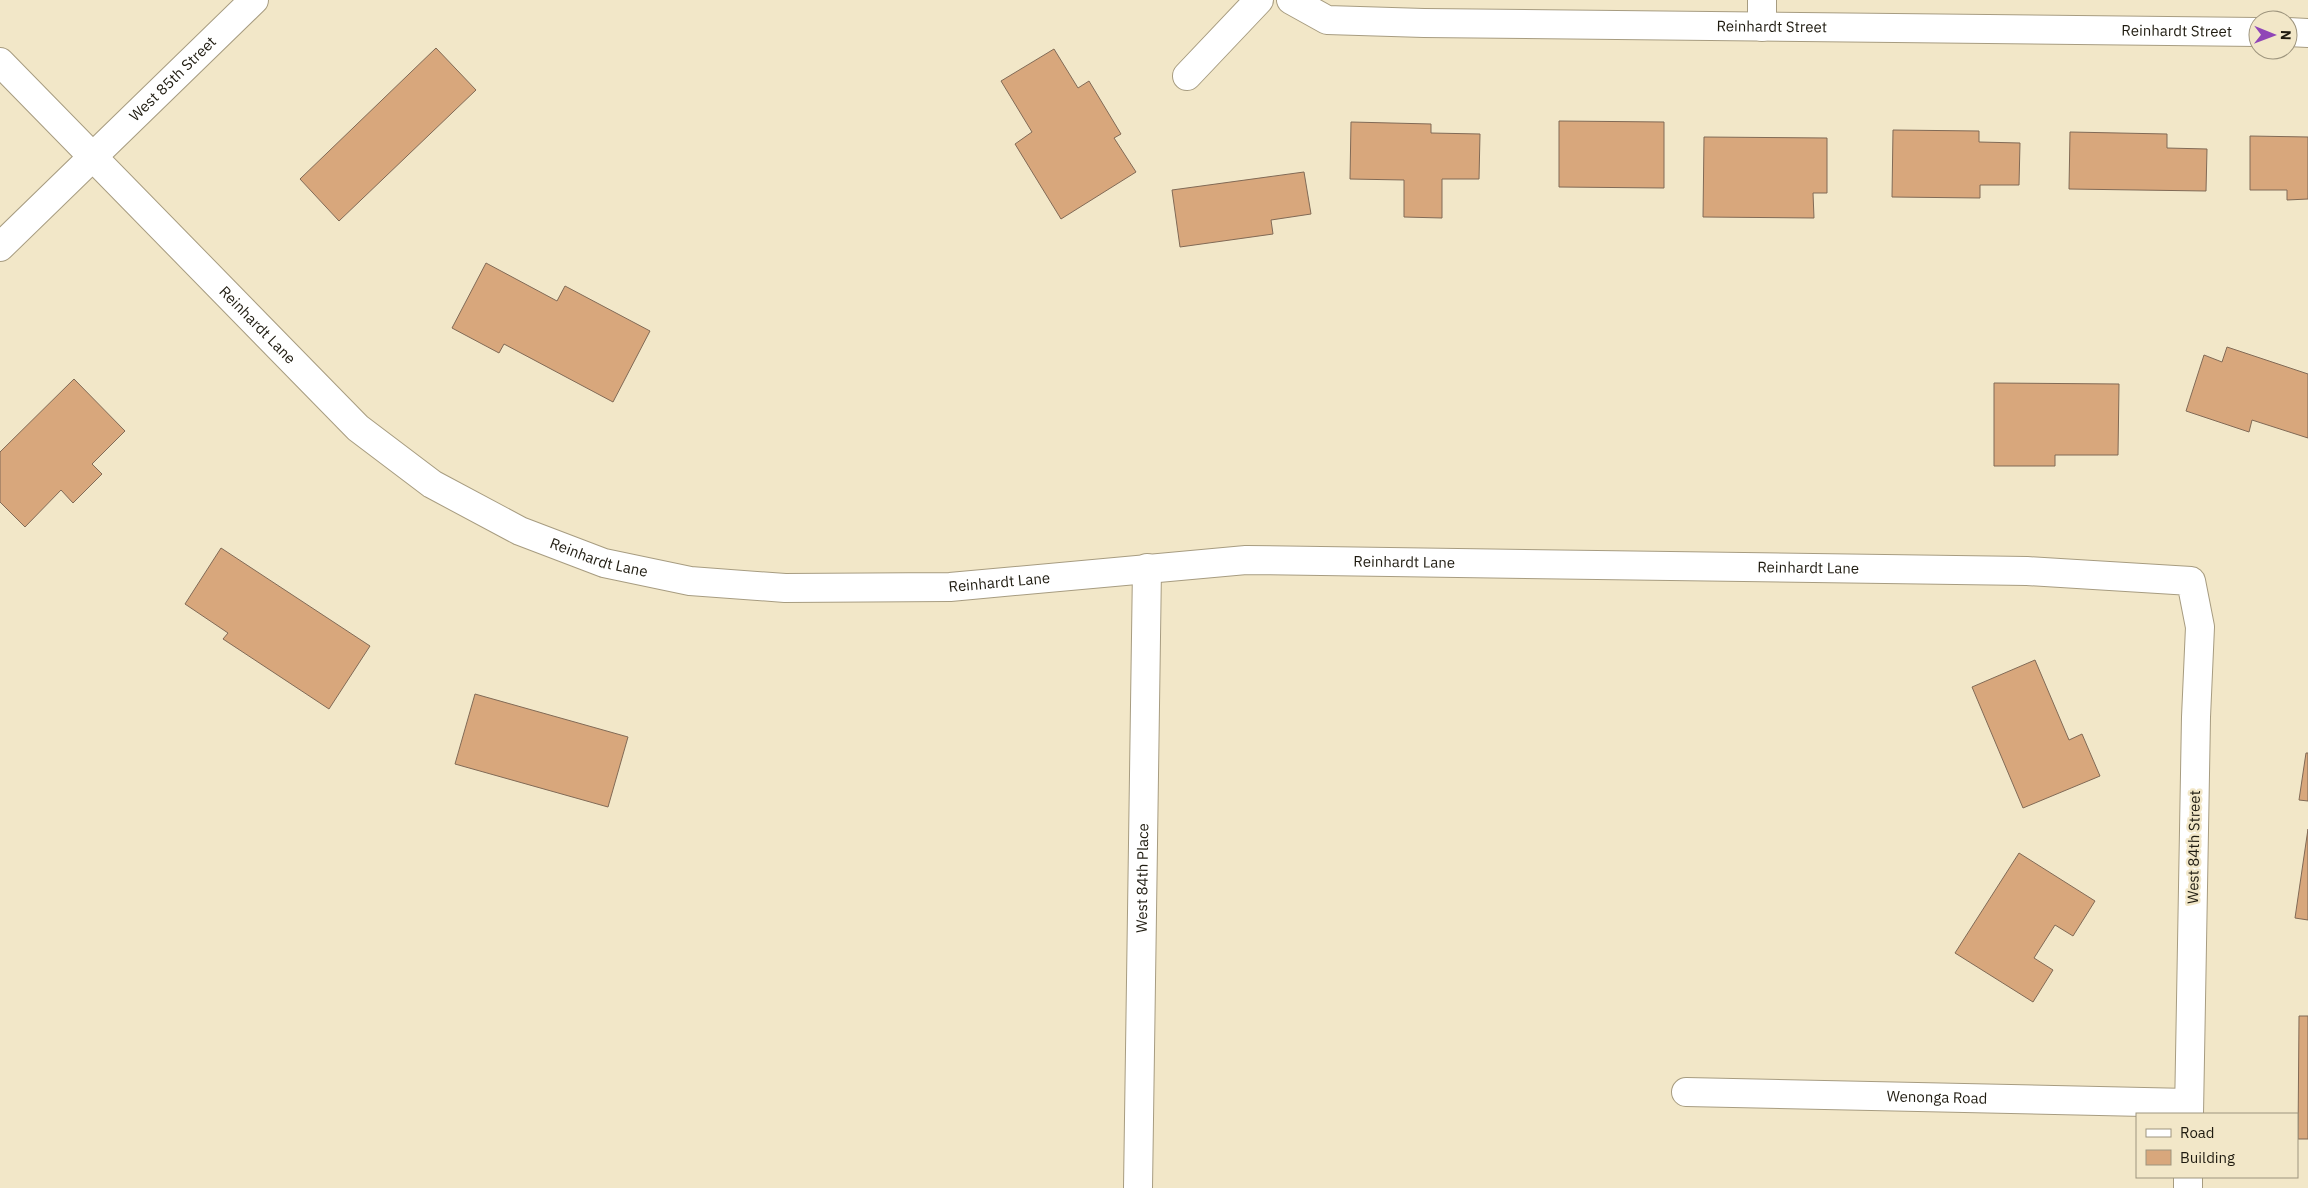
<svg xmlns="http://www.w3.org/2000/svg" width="2308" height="1188" font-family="'IBM Plex Sans',sans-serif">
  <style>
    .building { fill: #d8a77c; stroke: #816a56 }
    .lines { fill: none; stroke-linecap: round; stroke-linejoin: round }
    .street-casing { stroke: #a79c80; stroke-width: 30 }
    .street { stroke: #fff; stroke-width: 28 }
    .labels { text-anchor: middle; stroke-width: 5; stroke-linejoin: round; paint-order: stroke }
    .street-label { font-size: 15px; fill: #1f1b10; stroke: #f2e7c8 }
  </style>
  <rect width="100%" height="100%" fill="#f2e7c8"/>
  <g class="building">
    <polygon points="436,48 476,90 339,221 300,179"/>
    <polygon points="1054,49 1078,88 1089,81 1121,134 1114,138 1136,172 1061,219 1015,144 1032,132 1001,81"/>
    <polygon points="1559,121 1664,122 1664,188 1559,187"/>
    <polygon points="1351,122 1431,124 1431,133 1480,134 1479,179 1442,179 1442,218 1404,217 1404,180 1350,179"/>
    <polygon points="1893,130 1979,131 1979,142 2020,143 2019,185 1980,185 1980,198 1892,197"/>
    <polygon points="2070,132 2167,134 2167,148 2207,149 2206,191 2069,189"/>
    <polygon points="2250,136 2308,137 2308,199 2287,200 2287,190 2250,190"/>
    <polygon points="1704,137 1827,138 1827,193 1813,193 1814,218 1703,217"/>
    <polygon points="1304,172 1311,214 1271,220 1273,234 1180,247 1172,190"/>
    <polygon points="486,263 557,301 565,286 650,331 613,402 504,344 499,353 452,328"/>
    <polygon points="2227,347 2308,374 2308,438 2252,420 2249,432 2186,411 2204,355 2222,362"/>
    <polygon points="74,379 125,431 92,464 102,474 73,503 61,490 25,527 0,502 0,452"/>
    <polygon points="1994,383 2119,384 2118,455 2055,455 2055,466 1994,466"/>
    <polygon points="221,548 370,646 329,709 223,639 228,633 185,604"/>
    <polygon points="2035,660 2069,740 2082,734 2100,776 2023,808 1972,687"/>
    <polygon points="475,694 628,737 608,807 455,764"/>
    <polygon points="2306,753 2308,753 2308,801 2299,800"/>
    <polygon points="2308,829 2308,920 2295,918"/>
    <polygon points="2019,853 2095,901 2073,936 2055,925 2034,958 2053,970 2033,1002 1955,953"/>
    <polygon points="2299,1016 2308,1016 2308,1139 2298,1139"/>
  </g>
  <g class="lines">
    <g class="street-casing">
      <g id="street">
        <path id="s1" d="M1291,0L1327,20L1424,23L2258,32"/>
        <polyline points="1762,27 1762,0"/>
        <polyline points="2288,32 2308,33"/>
        <path id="s2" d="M0,62L358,428L432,484L520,531L604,563L690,581L785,588L950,587L1246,560L2027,571L2191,581L2200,627L2196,717L2189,1114"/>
        <polyline points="1187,76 1259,0"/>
        <path id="s3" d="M0,247L254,0"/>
        <path id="s4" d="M1686,1092L2189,1103"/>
        <path id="s5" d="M1138,1188L1147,568"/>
        <polyline points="2188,1188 2188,1177"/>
      </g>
    </g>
    <use href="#street" class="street"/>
  </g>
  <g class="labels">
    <g class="street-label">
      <text dy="5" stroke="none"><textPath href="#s1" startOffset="486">Reinhardt Street</textPath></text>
      <text dy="5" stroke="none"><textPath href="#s1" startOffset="891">Reinhardt Street</textPath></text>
      <text dy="5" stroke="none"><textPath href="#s3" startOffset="241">West 85th Street</textPath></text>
      <text dy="5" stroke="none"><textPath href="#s2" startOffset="368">Reinhardt Lane</textPath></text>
      <text dy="5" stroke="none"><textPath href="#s2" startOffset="788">Reinhardt Lane</textPath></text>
      <text dy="5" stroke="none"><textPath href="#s2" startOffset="1598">Reinhardt Lane</textPath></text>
      <text dy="5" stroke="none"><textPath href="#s2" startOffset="2002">Reinhardt Lane</textPath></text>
      <text dy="5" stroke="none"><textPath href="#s2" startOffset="1192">Reinhardt Lane</textPath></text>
      <text transform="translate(2194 847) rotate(-89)" y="5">West 84th Street</text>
      <text dy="5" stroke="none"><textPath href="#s5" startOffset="310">West 84th Place</textPath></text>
      <text dy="5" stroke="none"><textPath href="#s4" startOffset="251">Wenonga Road</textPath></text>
    </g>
  </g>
  <rect x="2136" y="1113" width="162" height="65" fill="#f2e7c8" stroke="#9e957e"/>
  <rect x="2146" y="1129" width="25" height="8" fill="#ffffff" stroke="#9e957e"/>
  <text x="2180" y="1138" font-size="15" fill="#1f1b10">Road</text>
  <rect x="2146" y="1150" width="25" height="15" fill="#d8a77c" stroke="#9e957e"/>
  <text x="2180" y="1163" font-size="15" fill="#1f1b10">Building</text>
  <g transform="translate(2273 35) rotate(91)"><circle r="24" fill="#f2e7c8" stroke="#9e957e"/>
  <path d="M0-4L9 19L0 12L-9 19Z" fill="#9045b7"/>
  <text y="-8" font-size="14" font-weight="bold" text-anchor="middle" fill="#1f1b10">N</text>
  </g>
</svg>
